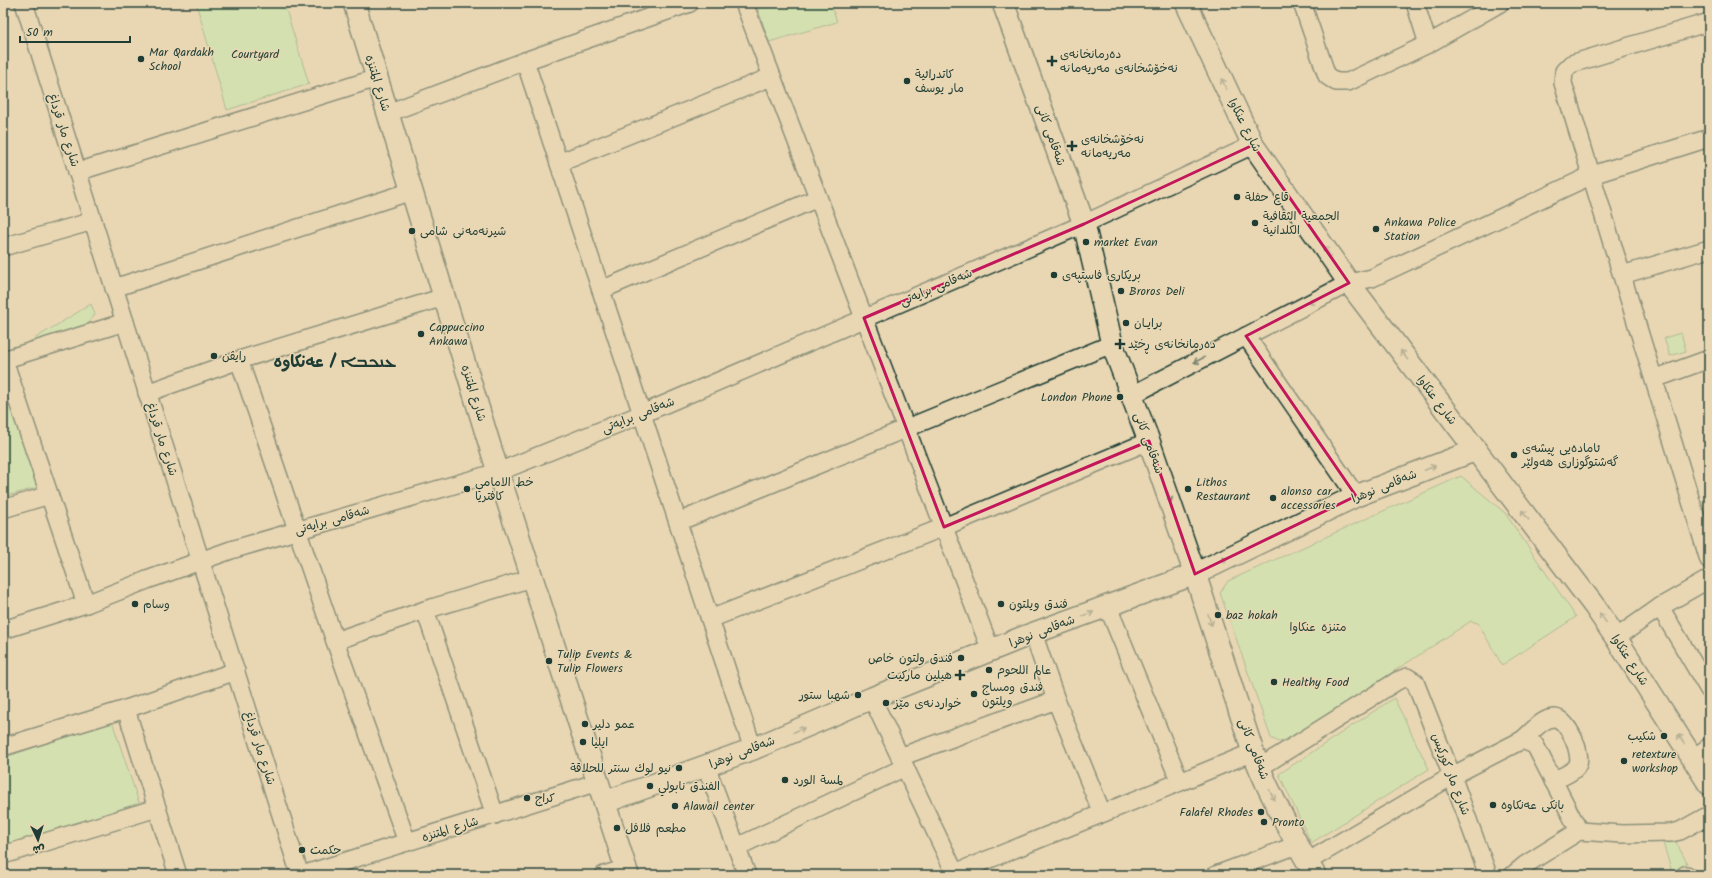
<svg xmlns="http://www.w3.org/2000/svg" width="1712" height="878" font-family="Kalam,'Playpen Sans Arabic','Noto Sans Syriac',sans-serif">
  <style>
    .green { fill: #bbeba9; stroke: #6d946e }
    .lines { fill: none; stroke-linecap: round; stroke-linejoin: round }
    .minor-casing { stroke: #1f3d34; stroke-width: 20 }
    .tertiary-casing { stroke: #1f3d34; stroke-width: 24 }
    .minor { stroke: #e9d7b4; stroke-width: 17 }
    .tertiary { stroke: #e9d7b4; stroke-width: 21 }
    .oneway { stroke: #7a826e }
    .marked { fill: none; stroke: #c2185b; stroke-width: 3; stroke-linejoin: round }
    .poi-dot { fill: #1f3d34; stroke: #e9d7b4; stroke-width: 1.5 }
    .labels { text-anchor: middle; stroke-width: 3; stroke-linejoin: round; paint-order: stroke }
    .poi-label { font-size: 12px; fill: #1f3d34; stroke: #e9d7b4; text-anchor: start }
    .park-label { font-size: 12px; fill: #27463a; stroke: #e9d7b4 }
    .street-label { font-size: 12px; fill: #1f3d34; stroke: #e9d7b4 }
    .district-label { font-size: 16px; font-weight: bold; fill: #1f3d34; stroke: #e9d7b4 }
  </style>
  <rect width="100%" height="100%" fill="#e9d7b4"/>
  <filter id="ink" filterUnits="userSpaceOnUse"><feTurbulence type="fractalNoise" baseFrequency=".025" numOctaves="2"/><feDisplacementMap in="SourceGraphic" scale="8" xChannelSelector="R" yChannelSelector="G"/><feConvolveMatrix kernelMatrix="1 2 1 2 8 2 1 2 1" color-interpolation-filters="sRGB"/></filter>
  <g filter="url(#ink)">
    <g class="green">
      <polygon points="196,3 284,3 309,84 227,110"/>
      <polygon points="756,3 831,3 837,22 769,42"/>
      <polygon points="91,304 95,314 86,327 83,344 34,355 26,344"/>
      <polygon points="1681,333 1686,351 1670,356 1664,338"/>
      <polygon points="3,375 39,487 3,497"/>
      <polygon points="1461,476 1505,513 1576,617 1502,665 1478,623 1471,621 1289,740 1279,742 1271,738 1220,593 1228,581"/>
      <polygon points="1394,698 1429,769 1311,843 1279,774"/>
      <polygon points="112,721 139,803 3,848 3,758"/>
      <polygon points="1675,840 1687,863 1672,872 1663,843"/>
    </g>
    <g class="lines">
      <g class="minor-casing">
        <g id="minor">
          <polyline points="24,3 300,875"/>
          <polyline points="744,3 991,651"/>
          <polyline points="1302,3 1327,76 1336,82 1348,82 1428,44 1500,3"/>
          <polyline points="1415,3 1428,44"/>
          <polyline points="1709,22 1571,64 1564,71 1563,83 1709,560"/>
          <polyline points="525,61 753,749"/>
          <polyline points="388,113 525,61 690,3"/>
          <polyline points="559,163 771,77"/>
          <polyline points="77,172 377,78"/>
          <polyline points="3,247 93,221"/>
          <polyline points="1622,275 1709,249"/>
          <polyline points="114,288 412,191"/>
          <polyline points="601,290 818,198"/>
          <polyline points="1246,336 1356,496"/>
          <polyline points="3,360 125,322"/>
          <polyline points="4,360 86,604"/>
          <polyline points="239,360 335,641 407,842"/>
          <polyline points="1654,379 1709,359"/>
          <polyline points="147,393 239,360 444,297"/>
          <polyline points="1132,395 1349,283 1372,278 1592,175 1709,138"/>
          <polyline points="3,509 49,495"/>
          <polyline points="678,522 1112,344"/>
          <polyline points="1660,607 1709,690"/>
          <polyline points="425,610 495,815"/>
          <polyline points="710,619 944,527 1149,441"/>
          <polyline points="3,630 86,604 147,580 231,550 498,472 642,414 1084,224 1253,145"/>
          <polyline points="1033,633 1056,700 1102,813"/>
          <polyline points="1616,638 1660,607 1709,579"/>
          <polyline points="335,641 425,610 532,578"/>
          <polyline points="872,698 956,875"/>
          <polyline points="126,709 178,875"/>
          <path d="M1522,740C1531,733 1543,717 1555,718C1568,719 1584,756 1577,766C1573,773 1560,777 1553,781"/>
          <polyline points="3,747 126,709 236,671"/>
          <polyline points="900,757 1056,700"/>
          <polyline points="1693,758 1709,747"/>
          <polyline points="706,766 747,875"/>
          <polyline points="1259,768 1397,681 1407,677 1415,682 1452,776 1488,875"/>
          <polyline points="1180,782 1253,752"/>
          <polyline points="737,847 905,767"/>
          <polyline points="3,855 157,808"/>
          <polyline points="1307,862 1452,776 1522,740 1535,745 1579,831"/>
          <polyline points="955,873 1180,782 1108,607"/>
          <polyline points="302,875 598,782"/>
          <polyline points="604,875 626,868"/>
          <polyline points="1216,875 1297,845"/>
          <polyline points="1513,875 1525,865 1579,831 1622,834 1671,833 1680,831 1709,815"/>
          <polyline points="1685,875 1687,875"/>
        </g>
      </g>
      <g class="tertiary-casing">
        <g id="tertiary">
          <polyline points="354,3 498,472 628,875"/>
          <path d="M1003,3L1084,224L1112,344L1149,441L1195,574L1253,752C1269,794 1292,836 1315,875"/>
          <polyline points="1186,3 1253,145 1349,283 1595,607 1616,638 1709,784"/>
          <polyline points="605,802 753,749 872,698 1026,636 1195,574 1356,496 1476,450"/>
        </g>
      </g>
      <use href="#minor" class="minor"/>
      <use href="#tertiary" class="tertiary"/>
    </g>
    <defs><path id="oneway-shaft" d="M-6 0H5M1.5-3L5.5 0L1.5 3" fill="none" stroke-width="1.6" stroke-linecap="round" stroke-linejoin="round"/></defs>
    <g class="oneway">
      <use href="#oneway-shaft" transform="translate(1224 84) rotate(-115)"/>
      <use href="#oneway-shaft" transform="translate(1327 251) rotate(-125)"/>
      <use href="#oneway-shaft" transform="translate(1314 301) rotate(153)"/>
      <use href="#oneway-shaft" transform="translate(1404 355) rotate(-127)"/>
      <use href="#oneway-shaft" transform="translate(1199 360) rotate(153)"/>
      <use href="#oneway-shaft" transform="translate(1430 468) rotate(-21)"/>
      <use href="#oneway-shaft" transform="translate(1169 497) rotate(71)"/>
      <use href="#oneway-shaft" transform="translate(1525 515) rotate(-127)"/>
      <use href="#oneway-shaft" transform="translate(1222 561) rotate(-26)"/>
      <use href="#oneway-shaft" transform="translate(1088 614) rotate(-20)"/>
      <use href="#oneway-shaft" transform="translate(1603 618) rotate(-125)"/>
      <use href="#oneway-shaft" transform="translate(1210 620) rotate(72)"/>
      <use href="#oneway-shaft" transform="translate(799 730) rotate(-23)"/>
      <use href="#oneway-shaft" transform="translate(1681 739) rotate(-123)"/>
      <use href="#oneway-shaft" transform="translate(1272 795) rotate(63)"/>
    </g>
  </g>
  <path d="M0 0H1712V878H0ZM1253,145L1349,283L1246,336L1356,496L1195,574L1149,441L944,527L864,318L1084,224Z" fill="#e9d7b4" fill-opacity=".55" fill-rule="evenodd"/>
  <path class="marked" d="M1253,145L1349,283L1246,336L1356,496L1195,574L1149,441L944,527L864,318L1084,224Z"/>
  <g class="poi-dot">
    <circle cx="141" cy="59" r="4"/>
    <path d="M1050 55h4v4h4v4h-4v4h-4v-4h-4v-4h4z"/>
    <circle cx="907" cy="81" r="4"/>
    <path d="M1070 140h4v4h4v4h-4v4h-4v-4h-4v-4h4z"/>
    <circle cx="1237" cy="197" r="4"/>
    <circle cx="1255" cy="223" r="4"/>
    <circle cx="1376" cy="229" r="4"/>
    <circle cx="412" cy="231" r="4"/>
    <circle cx="1086" cy="242" r="4"/>
    <circle cx="1054" cy="275" r="4"/>
    <circle cx="1121" cy="291" r="4"/>
    <circle cx="1126" cy="323" r="4"/>
    <circle cx="421" cy="334" r="4"/>
    <path d="M1118 338h4v4h4v4h-4v4h-4v-4h-4v-4h4z"/>
    <circle cx="214" cy="356" r="4"/>
    <circle cx="1120" cy="397" r="4"/>
    <circle cx="1514" cy="455" r="4"/>
    <circle cx="467" cy="489" r="4"/>
    <circle cx="1188" cy="489" r="4"/>
    <circle cx="1273" cy="498" r="4"/>
    <circle cx="135" cy="604" r="4"/>
    <circle cx="1001" cy="604" r="4"/>
    <circle cx="1218" cy="615" r="4"/>
    <circle cx="961" cy="658" r="4"/>
    <circle cx="549" cy="661" r="4"/>
    <circle cx="989" cy="670" r="4"/>
    <path d="M958 669h4v4h4v4h-4v4h-4v-4h-4v-4h4z"/>
    <circle cx="1274" cy="682" r="4"/>
    <circle cx="974" cy="694" r="4"/>
    <circle cx="858" cy="695" r="4"/>
    <circle cx="886" cy="703" r="4"/>
    <circle cx="585" cy="724" r="4"/>
    <circle cx="1664" cy="736" r="4"/>
    <circle cx="583" cy="742" r="4"/>
    <circle cx="1624" cy="761" r="4"/>
    <circle cx="679" cy="768" r="4"/>
    <circle cx="785" cy="780" r="4"/>
    <circle cx="650" cy="786" r="4"/>
    <circle cx="527" cy="798" r="4"/>
    <circle cx="1493" cy="805" r="4"/>
    <circle cx="675" cy="806" r="4"/>
    <circle cx="1261" cy="812" r="4"/>
    <circle cx="1264" cy="822" r="4"/>
    <circle cx="617" cy="828" r="4"/>
    <circle cx="302" cy="850" r="4"/>
  </g>
  <g class="labels">
    <g class="poi-label">
      <text x="149" y="56">Mar Qardakh<tspan x="149" dy="14">School</tspan></text>
      <text x="1060" y="58">دەرمانخانەی<tspan x="1060" dy="14">نەخۆشخانەی مەریەمانە</tspan></text>
      <text x="915" y="78">كاتدرائية<tspan x="915" dy="14">مار يوسف</tspan></text>
      <text x="1081" y="143">نەخۆشخانەی<tspan x="1081" dy="14">مەریەمانە</tspan></text>
      <text x="1245" y="201">قاع حفلة</text>
      <text x="1263" y="220">الجمعية الثقافية<tspan x="1263" dy="14">الكلدانية</tspan></text>
      <text x="1384" y="226">Ankawa Police<tspan x="1384" dy="14">Station</tspan></text>
      <text x="420" y="235">شیرنەمەنی شامی</text>
      <text x="1094" y="246">market Evan</text>
      <text x="1062" y="279">بریکاری فاستپەی</text>
      <text x="1129" y="295">Broros Deli</text>
      <text x="1134" y="327">برایـان</text>
      <text x="429" y="331">Cappuccino<tspan x="429" dy="14">Ankawa</tspan></text>
      <text x="1128" y="348">دەرمانخانەی ڕخێد</text>
      <text x="222" y="360">رایڤن</text>
      <text x="1112" y="401" text-anchor="end">London Phone</text>
      <text x="1522" y="452">ئاماده‌یی پیشه‌ی<tspan x="1522" dy="14">گه‌شتوگوزاری هه‌ولێر</tspan></text>
      <text x="475" y="486">خط الامامي<tspan x="475" dy="14">كافتريا</tspan></text>
      <text x="1196" y="486">Lithos<tspan x="1196" dy="14">Restaurant</tspan></text>
      <text x="1281" y="495">alonso car<tspan x="1281" dy="14">accessories</tspan></text>
      <text x="143" y="608">وسام</text>
      <text x="1009" y="608">فندق ویلتون</text>
      <text x="1226" y="619">baz hokah</text>
      <text x="557" y="658">Tulip Events &amp;<tspan x="557" dy="14">Tulip Flowers</tspan></text>
      <text x="953" y="662" text-anchor="end">فندق ولتون خاص</text>
      <text x="997" y="674">عالم اللحوم</text>
      <text x="952" y="679" text-anchor="end">هيلين ماركيت</text>
      <text x="1282" y="686">Healthy Food</text>
      <text x="982" y="691">فندق ومساج<tspan x="982" dy="14">ويلتون</tspan></text>
      <text x="850" y="699" text-anchor="end">شهبا ستور</text>
      <text x="894" y="707">خواردنەی مێز</text>
      <text x="593" y="728">عمو دلير</text>
      <text x="1656" y="740" text-anchor="end">شكيب</text>
      <text x="591" y="746">ايليا</text>
      <text x="1632" y="758">retexture<tspan x="1632" dy="14">workshop</tspan></text>
      <text x="671" y="772" text-anchor="end">نيو لوك سنتر للحلاقة</text>
      <text x="793" y="784">لمسة الورد</text>
      <text x="658" y="790">الفندق نابولي</text>
      <text x="535" y="802">كراج</text>
      <text x="1501" y="809">بانکی عەنکاوە</text>
      <text x="683" y="810">Alawail center</text>
      <text x="1253" y="816" text-anchor="end">Falafel Rhodes</text>
      <text x="1272" y="826">Pronto</text>
      <text x="625" y="832">مطعم فلافل</text>
      <text x="310" y="854">حكمت</text>
    </g>
    <g class="park-label">
      <text x="255" y="58">Courtyard</text>
      <text x="1318" y="631">متنزه عنكاوا</text>
    </g>
    <g class="street-label">
      <text transform="translate(378 83) rotate(73)" y="4">شارع المتنزه</text>
      <text transform="translate(1245 125) rotate(63)" y="4">شارع عنكاوا</text>
      <text transform="translate(64 130) rotate(72)" y="4">شارع مار قرداغ</text>
      <text transform="translate(1051 135) rotate(70)" y="4">شەقامی کانی</text>
      <text transform="translate(936 287) rotate(-23)" y="4">شەقامی برایەتی</text>
      <text transform="translate(474 393) rotate(73)" y="4">شارع المتنزه</text>
      <text transform="translate(1437 400) rotate(53)" y="4">شارع عنكاوا</text>
      <text transform="translate(638 415) rotate(-22)" y="4">شەقامی برایەتی</text>
      <text transform="translate(162 439) rotate(72)" y="4">شارع مار قرداغ</text>
      <text transform="translate(1149 443) rotate(70)" y="4">شەقامی کانی</text>
      <text transform="translate(1384 486) rotate(-22)" y="4">شەقامی نوهرا</text>
      <text transform="translate(332 520) rotate(-16)" y="4">شەقامی برایەتی</text>
      <text transform="translate(1042 631) rotate(-21)" y="4">شەقامی نوهرا</text>
      <text transform="translate(1630 660) rotate(57)" y="4">شارع عنكاوا</text>
      <text transform="translate(260 748) rotate(72)" y="4">شارع مار قرداغ</text>
      <text transform="translate(1254 749) rotate(69)" y="4">شەقامی کانی</text>
      <text transform="translate(742 752) rotate(-21)" y="4">شەقامی نوهرا</text>
      <text transform="translate(1451 774) rotate(69)" y="4">شارع مار كوركيس</text>
      <text transform="translate(450 829) rotate(-17)" y="4">شارع المتنزه</text>
    </g>
    <g class="district-label">
      <text x="335" y="367">ܥܢܟܒܐ / عەنکاوە</text>
    </g>
  </g>
  <rect width="1712" height="878" fill="none" stroke="#e9d7b4" stroke-width="16"/>
  <rect x="8" y="8" width="1696" height="862" fill="none" stroke="#1f3d34" stroke-width="1.5" filter="url(#ink)"/>
  <g transform="translate(38 840) rotate(176)" stroke="#e9d7b4" stroke-width="3" paint-order="stroke">
  <path d="M0-3L7 15L0 10L-7 15Z" fill="#1f3d34"/>
  <text y="-6" font-size="11" font-weight="bold" text-anchor="middle" fill="#1f3d34">ش</text>
  </g>
  <path d="M20 36v6h110v-6" fill="none" stroke="#1f3d34" stroke-width="2"/>
  <text x="26" y="36" font-size="12" fill="#1f3d34" stroke="#e9d7b4" stroke-width="3" paint-order="stroke">50 m</text>
</svg>
